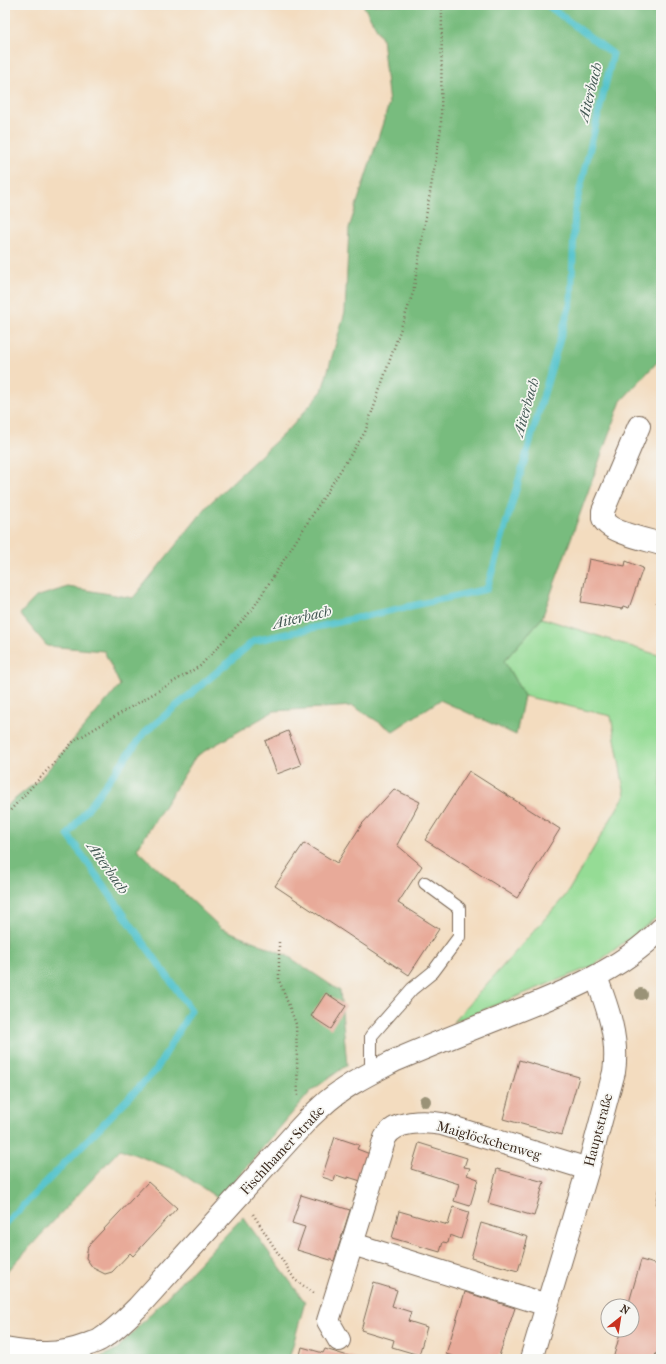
<svg xmlns="http://www.w3.org/2000/svg" width="666" height="1364" font-family="'IM FELL French Canon',serif">
  <style>
    .green { fill: #95dc95; stroke: #68835a }
    .forest { fill: #78bc7e; stroke: #5a734e }
    .lines { fill: none; stroke-linecap: round; stroke-linejoin: round }
    .stream { stroke: #57c4cd; stroke-width: 7 }
    .building { fill: #e8aa99 }
    .service-casing { stroke: #7b6856; stroke-width: 14 }
    .minor-casing { stroke: #7b6856; stroke-width: 24 }
    .tertiary-casing { stroke: #7b6856; stroke-width: 24 }
    .secondary-casing { stroke: #7b6856; stroke-width: 24 }
    .path { stroke: #7b6856; stroke-width: 2.5; stroke-dasharray: 1 3; stroke-linecap: butt }
    .service { stroke: #fff; stroke-width: 12 }
    .minor { stroke: #fff; stroke-width: 22 }
    .tertiary { stroke: #fff; stroke-width: 22 }
    .secondary { stroke: #fff; stroke-width: 22 }
    .tree { fill: #9a9277 }
    .labels { text-anchor: middle; stroke-width: 3.5; stroke-linejoin: round; paint-order: stroke }
    .street-label { font-size: 14px; fill: #3b2a1e; stroke: #f6f6f2 }
    .water-label { font-size: 15px; font-style: italic; fill: #435853; stroke: #f6f6f2 }
  </style>
  <rect width="100%" height="100%" fill="#f6f6f2"/>
  <filter id="ink" filterUnits="userSpaceOnUse"><feTurbulence type="fractalNoise" baseFrequency=".025" numOctaves="2"/><feDisplacementMap in="SourceGraphic" scale="8" xChannelSelector="R" yChannelSelector="G"/><feConvolveMatrix kernelMatrix="1 2 1 2 8 2 1 2 1" color-interpolation-filters="sRGB"/></filter>
  <filter id="wash" filterUnits="userSpaceOnUse"><feTurbulence type="fractalNoise" baseFrequency=".012" numOctaves="4" result="noise"/><feDisplacementMap in="SourceGraphic" scale="16" xChannelSelector="R" yChannelSelector="G"/><feGaussianBlur stdDeviation="0.9" result="paint"/><feColorMatrix in="noise" values="0 0 0 0 0 0 0 0 0 0 0 0 0 0 0 0 0 1.4 0 .05"/><feComposite in="paint" operator="in"/></filter>
  <g filter="url(#wash)">
    <rect width="100%" height="100%" fill="#f3dcbf"/>
    <polygon class="green" points="542,618 661,656 661,914 593,966 453,1022 566,895 625,795 611,716 524,696 504,661"/>
    <g class="forest">
      <polygon points="363,5 611,5 624,11 628,5 661,5 661,358 621,401 542,618 504,661 524,696 516,735 440,700 393,731 353,706 274,711 196,756 137,849 221,928 286,955 340,991 347,1065 311,1091 219,1199 178,1171 120,1149 5,1274 5,807 40,779 120,685 104,651 47,646 20,614 36,597 68,587 133,598 209,504 293,425 322,391 345,312 349,228 389,104 382,38"/>
      <polygon points="243,1217 305,1302 289,1359 97,1359 117,1349"/>
    </g>
    <g class="lines">
      <polyline class="stream" points="5,1224 156,1070 191,1010 68,835 144,733 254,641 487,589 571,301 575,209 613,54 547,5"/>
    </g>
    <g id="blocks">
      <g class="building">
        <polygon points="589,559 625,566 626,561 643,568 629,608 623,606 622,609 581,602"/>
        <polygon points="661,589 661,605 656,603"/>
        <polygon points="288,731 301,765 277,774 265,741"/>
        <polygon points="469,771 560,829 517,898 425,840"/>
        <polygon points="394,789 420,802 397,845 422,866 398,903 439,929 409,975 275,886 304,843 337,863 362,824"/>
        <polygon points="326,993 346,1006 331,1029 311,1016"/>
        <polygon points="519,1060 579,1077 562,1135 503,1119"/>
        <polygon points="335,1137 359,1145 357,1149 370,1154 361,1181 348,1177 348,1179 336,1175 334,1181 322,1177"/>
        <polygon points="419,1143 467,1158 464,1167 470,1168 467,1175 478,1179 470,1206 454,1201 459,1184 411,1169"/>
        <polygon points="497,1169 544,1182 534,1216 488,1203"/>
        <polygon points="148,1182 177,1208 133,1256 130,1253 112,1272 105,1274 93,1268 86,1258 88,1246"/>
        <polygon points="660,1186 661,1186 661,1207 656,1205"/>
        <polygon points="301,1195 350,1210 334,1261 297,1250 305,1227 292,1223"/>
        <polygon points="453,1207 469,1212 461,1239 450,1235 448,1243 443,1242 440,1252 392,1238 399,1211 448,1225"/>
        <polygon points="481,1223 528,1237 518,1271 471,1258"/>
        <polygon points="641,1260 661,1266 661,1354 656,1353 654,1359 613,1359 621,1330 632,1330 632,1306 628,1306"/>
        <polygon points="374,1283 397,1290 392,1306 411,1312 408,1321 427,1327 419,1355 392,1347 394,1340 361,1330"/>
        <polygon points="465,1292 515,1308 498,1359 462,1359 446,1354"/>
        <polygon points="302,1347 323,1353 325,1349 358,1359 299,1359"/>
      </g>
    </g>
  </g>
  <g filter="url(#ink)">
    <use href="#blocks" fill-opacity="0" stroke="#7b6856" stroke-width="1"/>
    <g class="lines">
      <g class="service-casing">
        <polyline id="service" points="371,1072 371,1036 412,989 433,972 459,937 459,908 425,883"/>
      </g>
      <g class="minor-casing">
        <g id="minor">
          <path d="M639,426L603,511C603,514 603,516 603,518C607,532 648,540 661,544"/>
          <polyline points="353,1244 547,1305"/>
          <path d="M339,1340L328,1321L385,1138C394,1120 425,1121 442,1124L588,1169"/>
        </g>
      </g>
      <g class="tertiary-casing">
        <path id="tertiary" d="M531,1359L588,1169L614,1072C619,1039 608,1008 596,977"/>
      </g>
      <g class="secondary-casing">
        <path id="secondary" d="M5,1349C35,1354 58,1356 87,1345C91,1343 97,1342 101,1339C115,1330 126,1319 138,1307L299,1129C306,1121 313,1114 321,1107C342,1087 369,1074 394,1061C431,1045 469,1030 507,1015C563,993 618,972 661,929"/>
      </g>
      <g class="path">
        <polyline points="5,816 74,741 200,666 252,610 365,432 413,293 441,128 442,9 440,5"/>
        <polyline points="279,942 279,980 296,1024 298,1096"/>
        <polyline points="253,1214 295,1280 314,1293"/>
      </g>
      <use href="#service" class="service"/>
      <use href="#minor" class="minor"/>
      <use href="#tertiary" class="tertiary"/>
      <use href="#secondary" class="secondary"/>
    </g>
    <g class="tree">
      <circle cx="641" cy="994" r="6"/>
      <circle cx="425" cy="1101" r="6"/>
    </g>
  </g>
  <g class="labels">
    <g class="street-label">
      <text transform="translate(598 1130) rotate(-75)" y="5">Hauptstraße</text>
      <text transform="translate(489 1140) rotate(16)" y="5">Maiglöckchenweg</text>
      <text transform="translate(282 1150) rotate(-47)" y="5">Fischlhamer Straße</text>
    </g>
    <g class="water-label">
      <text transform="translate(590 92) rotate(-76)" y="5">Aiterbach</text>
      <text transform="translate(526 407) rotate(-74)" y="5">Aiterbach</text>
      <text transform="translate(302 617) rotate(-13)" y="5">Aiterbach</text>
      <text transform="translate(108 868) rotate(55)" y="5">Aiterbach</text>
    </g>
  </g>
  <rect width="666" height="1364" fill="none" stroke="#f6f6f2" stroke-width="20"/>
  <g transform="translate(620 1318) rotate(30)"><circle r="19" fill="#f6f6f2" stroke="#aba49d"/>
  <path d="M0-3L7 15L0 10L-7 15Z" fill="#c8321e"/>
  <text y="-6" font-size="11" font-weight="bold" text-anchor="middle" fill="#3b2a1e">N</text>
  </g>
</svg>
